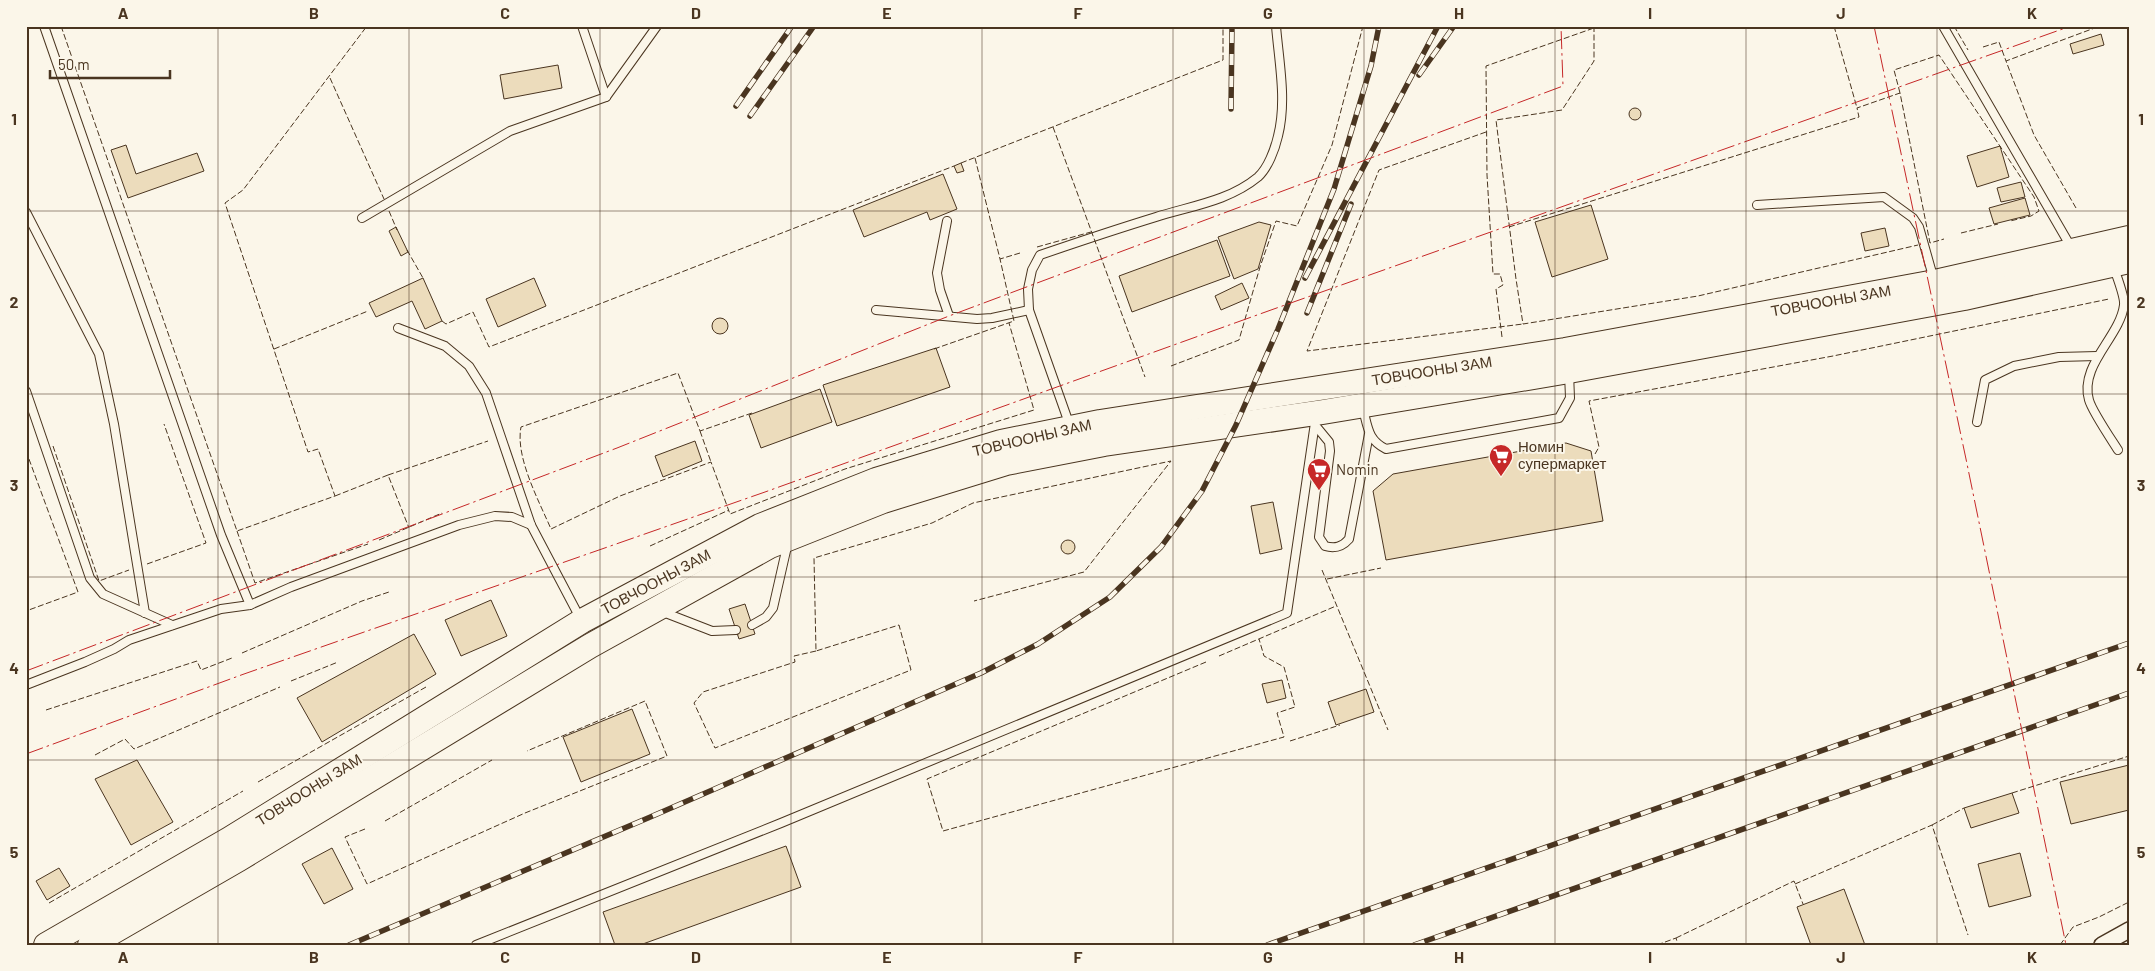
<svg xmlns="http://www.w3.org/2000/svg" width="2155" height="971" font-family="Barlow,sans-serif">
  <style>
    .building { fill: #ecdcbc; stroke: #4a3520 }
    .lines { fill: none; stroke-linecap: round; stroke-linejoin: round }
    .service-casing { stroke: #4a3520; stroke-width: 10 }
    .minor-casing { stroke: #4a3520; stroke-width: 18 }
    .trunk-casing { stroke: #4a3520; stroke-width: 26 }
    .service { stroke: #fbf6e9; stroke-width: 8 }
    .minor { stroke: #fbf6e9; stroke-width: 15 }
    .trunk { stroke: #fbf6e9; stroke-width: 24 }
    .rail-casing { stroke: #4a3520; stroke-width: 5.5 }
    .rail { stroke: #fbf6e9; stroke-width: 4; stroke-dasharray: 11; stroke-linecap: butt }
    .fence { stroke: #4a3520; stroke-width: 1; stroke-dasharray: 6 2.5; stroke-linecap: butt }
    .power { stroke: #c62828; stroke-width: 1; stroke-dasharray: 18 4 2.5 4; stroke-linecap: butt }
    .grid { fill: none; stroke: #4a3520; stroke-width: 1; stroke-opacity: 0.55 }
    .labels { text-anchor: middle; stroke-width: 4; stroke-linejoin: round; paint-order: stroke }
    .street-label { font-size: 15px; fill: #4a3520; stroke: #fbf6e9 }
    .poi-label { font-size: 15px; fill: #4a3520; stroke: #fbf6e9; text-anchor: start }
    .neatline { fill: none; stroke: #4a3520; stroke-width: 2 }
    .grid-label { font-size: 16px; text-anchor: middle; font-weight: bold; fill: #4a3520 }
  </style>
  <rect width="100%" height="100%" fill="#fbf6e9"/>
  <g class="building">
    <polygon points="2101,34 2104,45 2073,54 2070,44"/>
    <polygon points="558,65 562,88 504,99 500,75"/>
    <circle cx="1635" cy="114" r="6"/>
    <polygon points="126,145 136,174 197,153 204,171 128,198 111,150"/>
    <polygon points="2000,146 2009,177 1977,187 1967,156"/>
    <polygon points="961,163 964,171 957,173 954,166"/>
    <polygon points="943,174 957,209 930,220 927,212 864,237 853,210"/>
    <polygon points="2021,182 2025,197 2001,202 1997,188"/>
    <polygon points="2025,198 2030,215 1994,224 1989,208"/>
    <polygon points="1591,205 1608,259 1552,277 1535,222"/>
    <polygon points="1259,222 1271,225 1258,269 1234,279 1218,237"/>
    <polygon points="396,227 408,252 401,256 389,231"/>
    <polygon points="1885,228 1889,246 1865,251 1861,233"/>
    <polygon points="1217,240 1230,276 1132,312 1119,276"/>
    <polygon points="423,278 442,321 425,329 412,301 376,317 369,303"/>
    <polygon points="534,278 546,306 498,327 486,299"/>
    <polygon points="1242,283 1249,298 1221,310 1215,296"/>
    <circle cx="720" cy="326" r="8"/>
    <polygon points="936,348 950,387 837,426 823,385"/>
    <polygon points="820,389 832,422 761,448 749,415"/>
    <polygon points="695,441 702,461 663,477 655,456"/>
    <polygon points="1566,443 1591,451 1603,521 1386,560 1373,491 1393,474"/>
    <polygon points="1273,502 1282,549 1260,554 1251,506"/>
    <circle cx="1068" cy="547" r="7"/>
    <polygon points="491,600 507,636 461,656 445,620"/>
    <polygon points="745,604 755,634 739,639 729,609"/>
    <polygon points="414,634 436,674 322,742 297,698"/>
    <polygon points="1282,680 1286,698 1267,703 1262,684"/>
    <polygon points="1366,689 1374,712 1336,725 1328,702"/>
    <polygon points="632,709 650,754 581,782 563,737"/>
    <polygon points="137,760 173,822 131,845 95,779"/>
    <polygon points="2129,765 2129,810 2071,824 2060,782"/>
    <polygon points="2012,793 2019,813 1971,828 1964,808"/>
    <polygon points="786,846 801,887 640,945 615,945 603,912"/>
    <polygon points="332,848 353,889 324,904 302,864"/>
    <polygon points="2020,853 2031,896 1989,907 1978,864"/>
    <polygon points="59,868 70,886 47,900 36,881"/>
    <polygon points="1844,889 1865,945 1811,945 1797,907"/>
  </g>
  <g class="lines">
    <g class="service-casing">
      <g id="service">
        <polyline points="44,26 221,535 250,605"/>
        <polyline points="582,26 606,97"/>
        <polyline points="1943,26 2071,247"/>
        <polyline points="1757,205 1884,197 1913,218 1919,227 1934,280"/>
        <polyline points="26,212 99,354 114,424 145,613"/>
        <polyline points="362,218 510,131 606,97 657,26"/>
        <polyline points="947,221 937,273 940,290 949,316"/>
        <path d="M2114,268C2117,277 2125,297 2124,305C2120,337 2079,365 2089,400C2092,411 2111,439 2118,450"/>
        <polyline points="876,310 977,319 992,318 1029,310"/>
        <polyline points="398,328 445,346 469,366 486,393 531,525 580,618"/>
        <polyline points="26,391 90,578 103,594 172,625"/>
        <path d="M1363,409C1368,428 1368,440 1386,449L1559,418L1570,398L1569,373"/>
        <polyline points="1977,422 1985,380 2014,366 2059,357 2097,356"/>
        <path d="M1315,425L1329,442L1330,451L1319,537L1325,546C1335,549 1342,547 1349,539L1369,434"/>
        <path d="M1070,426L1029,310L1028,289L1032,270L1040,255C1078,242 1117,229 1156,217C1191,206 1229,201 1258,177C1268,168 1275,149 1278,136C1287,101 1279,62 1276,26"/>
        <polyline points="663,612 712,631 736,630"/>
        <polyline points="752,625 766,617 773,608 788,542"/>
        <polyline points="26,685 85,662 114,649 129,640 221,609 250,605 291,587 459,525 495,516 512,517 531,525"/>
        <polyline points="476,945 781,823 1287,613 1316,416"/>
      </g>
    </g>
    <g class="minor-casing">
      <polyline id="minor" points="2102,945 2129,930"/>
    </g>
    <g class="trunk-casing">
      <g id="trunk">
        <polyline points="46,945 228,840 582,621 760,526 876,480 1001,442 1100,422 1565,350 1935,282 2129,238"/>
        <polyline points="90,945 239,859 590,646 770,546 883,501 1006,463 1104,444 1323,412 1569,371 1964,298 2129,261"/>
      </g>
    </g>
    <use href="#service" class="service"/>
    <use href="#minor" class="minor"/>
    <use href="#trunk" class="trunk"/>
    <g class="rail-casing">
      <g id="rail">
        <polyline points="1419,75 1454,26"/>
        <polyline points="736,106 792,26"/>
        <polyline points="1231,109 1232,26"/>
        <polyline points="750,116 814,26"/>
        <polyline points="1305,278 1438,26"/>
        <polyline points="1307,313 1351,204"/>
        <polyline points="349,945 648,818 981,673 1038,644 1110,597 1161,547 1202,491 1236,425 1278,329 1334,189 1371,66 1379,26"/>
        <polyline points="1267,945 2129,643"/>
        <polyline points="1414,945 2129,693"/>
      </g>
    </g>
    <use href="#rail" class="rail"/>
    <g class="fence">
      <polyline points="61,26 237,531 335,496 318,449 308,452 225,203 243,190 367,26"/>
      <polyline points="1594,26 1594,61 1562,110 1496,120 1516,279 1523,324 1698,296 1918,245"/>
      <polyline points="1834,26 1857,108"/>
      <polyline points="1954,26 1968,50"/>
      <polyline points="1983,47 1999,42 2006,61"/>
      <polyline points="330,78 384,199"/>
      <polyline points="1900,93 1894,70 1939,55 2034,197 2039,211 2031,216 2010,221"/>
      <polyline points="1053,127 1145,377"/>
      <polyline points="1486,132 1379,170 1307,351 1523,324"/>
      <polyline points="975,158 1000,259 1020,253"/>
      <polyline points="961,163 1223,60 1223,26"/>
      <polyline points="2076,208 2034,135 2006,61 2100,26"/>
      <polyline points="389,211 397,230"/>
      <polyline points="1509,227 1859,117 1857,108 1900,93 1930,243 1944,239"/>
      <polyline points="1961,233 1998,224"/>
      <polyline points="1037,247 1091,232"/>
      <polyline points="407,250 423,278"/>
      <polyline points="2128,294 2129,294"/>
      <polyline points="442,321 446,324 473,312 489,347 954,166"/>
      <polyline points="1502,337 1496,289 1503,285 1500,274 1493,274 1487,175 1486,66 1594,28"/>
      <polyline points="274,349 368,311"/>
      <polyline points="934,349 1014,321 1000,259"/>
      <polyline points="1171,366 1239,340 1260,267 1276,221 1297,226 1332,145 1363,26"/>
      <path d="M752,413L700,431L678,373L521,427C515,457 539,501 551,529L620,496L711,462L730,514L845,469L1034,410L1009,323"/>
      <polyline points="700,431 711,462"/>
      <polyline points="53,446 99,581 129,570"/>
      <polyline points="26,451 78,592 26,611"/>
      <polyline points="1595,454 1599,447 1589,401 1833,356 2109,299"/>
      <polyline points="388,475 488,441"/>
      <polyline points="335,496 388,475 409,528"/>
      <polyline points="237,531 255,583 368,544"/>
      <polyline points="379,540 442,513"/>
      <polyline points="650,546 729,510"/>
      <polyline points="147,564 206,543 164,424"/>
      <polyline points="1322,570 1388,730"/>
      <polyline points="1327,579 1381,568"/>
      <polyline points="816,651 794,656 795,662 703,692 694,703 715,748 911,670 899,625 816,651 814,558 932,523 973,503 1171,461 1084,572 974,601"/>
      <polyline points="242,653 362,601 389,592"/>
      <polyline points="1219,656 1336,606"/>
      <polyline points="1206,662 927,779 943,831 1284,737 1277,713 1295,707 1284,667 1264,656 1259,639"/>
      <polyline points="291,681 338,662"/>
      <polyline points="46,710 197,661 201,670 232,658"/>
      <polyline points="26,718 27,718"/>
      <polyline points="1290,741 1340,725"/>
      <polyline points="95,755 125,739 134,749 280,687"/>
      <polyline points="258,782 426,687"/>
      <polyline points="2012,793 2129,756"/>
      <polyline points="385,821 492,760"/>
      <polyline points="1932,825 1964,808"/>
      <polyline points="365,829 345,837 367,884 525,813 667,756 645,701 527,751"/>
      <polyline points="1795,884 1932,825 1968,935"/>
      <polyline points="49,903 243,791"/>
      <polyline points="1676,938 1794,881 1803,904"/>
      <polyline points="1657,945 1676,938 1678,945"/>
      <polyline points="2060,945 2073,927 2099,917 2129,902"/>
    </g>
    <g class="power">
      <polyline points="1874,26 1966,459 2066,945"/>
      <polyline points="26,671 617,448 949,316 1563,86 1561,26"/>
      <polyline points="26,754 244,674 765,492 1271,310 2071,26"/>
    </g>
  </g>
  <path class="grid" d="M218,26V945M409,26V945M600,26V945M791,26V945M982,26V945M1173,26V945M1364,26V945M1555,26V945M1746,26V945M1937,26V945M26,211H2129M26,394H2129M26,577H2129M26,760H2129"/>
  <defs>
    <g id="supermarket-pin" transform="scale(1.25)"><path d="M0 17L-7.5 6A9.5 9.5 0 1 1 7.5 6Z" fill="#c62828" stroke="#fbf6e9"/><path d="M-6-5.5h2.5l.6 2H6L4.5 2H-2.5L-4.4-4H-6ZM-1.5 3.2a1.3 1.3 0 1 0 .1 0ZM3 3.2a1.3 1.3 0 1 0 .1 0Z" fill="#fff"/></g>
  </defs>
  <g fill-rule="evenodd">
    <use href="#supermarket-pin" x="1501" y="456"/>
    <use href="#supermarket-pin" x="1319" y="470"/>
  </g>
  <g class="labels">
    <g class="street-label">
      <text transform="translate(1831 301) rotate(-10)" y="5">ТОВЧООНЫ ЗАМ</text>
      <text transform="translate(1432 371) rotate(-9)" y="5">ТОВЧООНЫ ЗАМ</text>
      <text transform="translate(1032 438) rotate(-13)" y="5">ТОВЧООНЫ ЗАМ</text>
      <text transform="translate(656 582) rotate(-28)" y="5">ТОВЧООНЫ ЗАМ</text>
      <text transform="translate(309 790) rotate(-32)" y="5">ТОВЧООНЫ ЗАМ</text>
    </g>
    <g class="poi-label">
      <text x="1518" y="452">Номин<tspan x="1518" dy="17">супермаркет</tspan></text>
      <text x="1336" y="475">Nomin</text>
    </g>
  </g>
  <rect width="2155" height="971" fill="none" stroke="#fbf6e9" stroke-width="55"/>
  <path d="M50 70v8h120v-8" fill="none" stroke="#4a3520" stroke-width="2.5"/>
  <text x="58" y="70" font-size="15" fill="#4a3520" stroke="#fbf6e9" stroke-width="4" paint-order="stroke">50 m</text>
  <rect x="28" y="28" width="2100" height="916" class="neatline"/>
  <g class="grid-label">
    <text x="123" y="19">A</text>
    <text x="314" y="19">B</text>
    <text x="505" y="19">C</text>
    <text x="696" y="19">D</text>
    <text x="887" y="19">E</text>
    <text x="1078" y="19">F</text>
    <text x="1268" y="19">G</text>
    <text x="1459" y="19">H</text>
    <text x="1650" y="19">I</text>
    <text x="1841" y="19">J</text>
    <text x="2032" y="19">K</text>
    <text x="14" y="125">1</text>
    <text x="2141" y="125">1</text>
    <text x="14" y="308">2</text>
    <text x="2141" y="308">2</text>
    <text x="14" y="491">3</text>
    <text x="2141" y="491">3</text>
    <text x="14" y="674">4</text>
    <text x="2141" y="674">4</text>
    <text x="14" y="858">5</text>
    <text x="2141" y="858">5</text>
    <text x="123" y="963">A</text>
    <text x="314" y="963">B</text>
    <text x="505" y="963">C</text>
    <text x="696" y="963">D</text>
    <text x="887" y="963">E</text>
    <text x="1078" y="963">F</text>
    <text x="1268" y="963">G</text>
    <text x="1459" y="963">H</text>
    <text x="1650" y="963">I</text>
    <text x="1841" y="963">J</text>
    <text x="2032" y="963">K</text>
  </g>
</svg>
